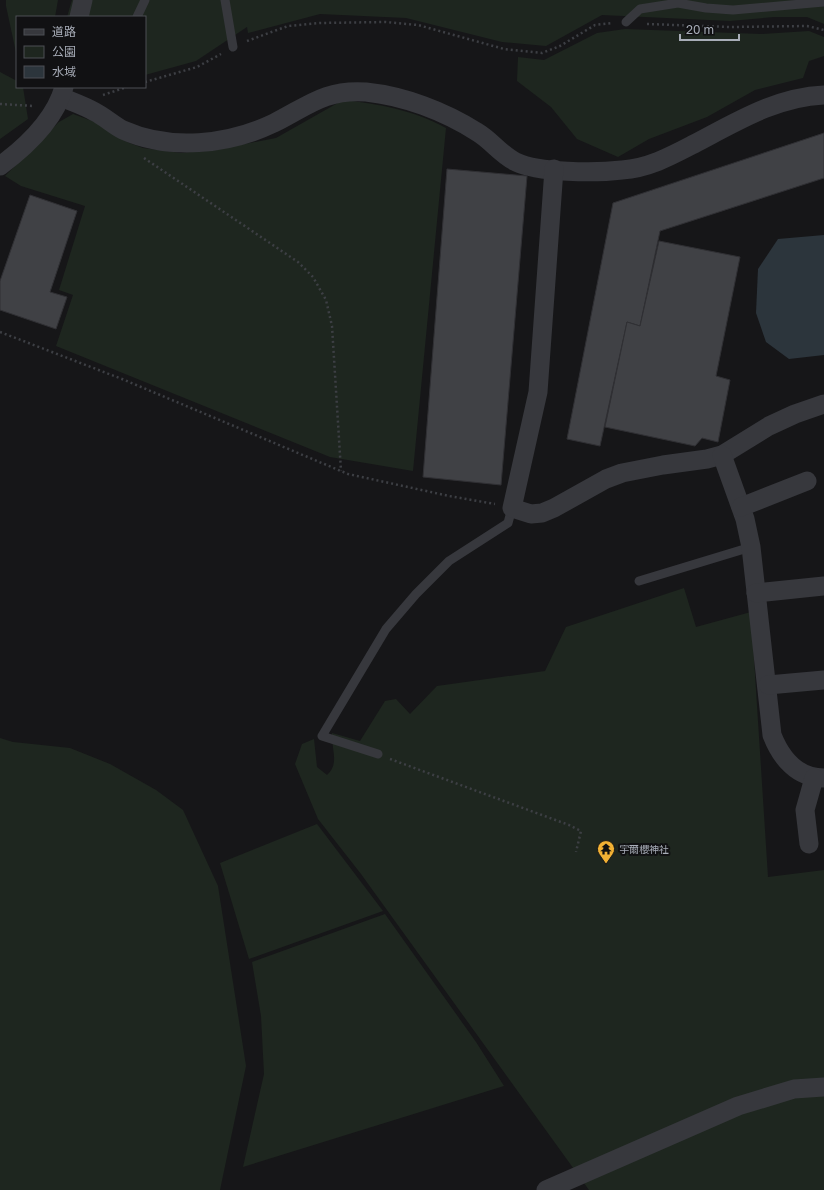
<svg xmlns="http://www.w3.org/2000/svg" width="824" height="1190" font-family="'Golos Text','Noto Sans JP',sans-serif">
  <style>
    .green { fill: #1e261f }
    .water { fill: #2c353c }
    .building { fill: #404145; stroke: #303034 }
    .lines { fill: none; stroke-linecap: round; stroke-linejoin: round }
    .path { stroke: #3d3f44; stroke-width: 2.5; stroke-dasharray: 2 3; stroke-linecap: butt }
    .service { stroke: #37383d; stroke-width: 9 }
    .minor { stroke: #37383d; stroke-width: 19 }
    .labels { text-anchor: middle; stroke-width: 4; stroke-linejoin: round; paint-order: stroke }
    .poi-label { font-size: 10px; fill: #a8adb8; stroke: #111113; text-anchor: start }
  </style>
  <rect width="100%" height="100%" fill="#161618"/>
  <g class="green">
    <polygon points="6,0 58,0 55,17 17,17 17,57 6,6"/>
    <polygon points="72,0 824,0 824,24 807,17 774,17 730,21 602,15 546,46 502,42 406,18 320,14 248,33 247,27 196,61 145,75 145,17 67,17"/>
    <polygon points="625,29 761,34 809,31 824,37 824,56 809,61 803,78 755,90 707,117 649,139 618,157 577,139 551,107 517,81 518,57 544,60 597,33"/>
    <polygon points="0,72 17,81 17,87 23,87 28,119 0,139"/>
    <path d="M343,100C379,104 413,110 446,128L413,471L330,457L56,346L73,295L59,290L85,206L21,186L5,176L59,122L73,114L95,122L127,142L143,148L181,153L214,150L276,138Z"/>
    <path d="M684,588L696,627L751,612L768,877L824,870V1190H589L361,874L318,819L295,764L302,744L314,739L317,767L327,775C340,764 331,748 332,733L360,741L385,701L396,699L410,714L437,686L545,671L566,627Z"/>
    <polygon points="0,738 13,742 70,748 110,764 156,790 183,810 218,886 246,1066 220,1190 0,1190"/>
    <polygon points="317,824 383,911 249,959 220,863"/>
    <polygon points="385,914 476,1042 504,1086 243,1167 264,1074 261,1016 252,962"/>
  </g>
  <polygon class="water" points="824,235 824,355 789,359 766,342 756,313 758,269 778,239"/>
  <g class="building">
    <polygon points="824,133 824,178 660,231 640,326 627,322 600,446 567,439 613,203"/>
    <polygon points="447,169 527,176 501,485 423,477"/>
    <polygon points="30,195 77,211 50,292 67,297 56,329 0,310 0,281"/>
    <polygon points="659,241 740,257 716,376 730,380 718,442 702,438 695,446 605,427 627,322 640,326"/>
  </g>
  <g class="lines">
    <g class="path">
      <polyline points="647,24 730,27 807,26 824,30"/>
      <polyline points="247,41 288,26 320,23 385,22 418,25 504,49 542,53 560,46 595,25 612,23"/>
      <polyline points="145,82 197,67 221,54"/>
      <polyline points="103,95 127,87"/>
      <polyline points="0,104 34,106"/>
      <polyline points="144,158 298,262 313,277 326,300 332,326 341,471"/>
      <polyline points="0,332 122,379 348,474 449,496 495,504"/>
      <polyline points="390,759 569,825 581,831 576,852"/>
    </g>
    <g class="service">
      <polyline points="225,0 233,47"/>
      <polyline points="137,17 145,0"/>
      <polyline points="626,22 640,9 678,3 706,8 733,10 824,2"/>
      <polyline points="639,581 751,547"/>
      <polyline points="378,754 322,736 386,629 416,594 449,561 508,523 512,508"/>
    </g>
    <g class="minor">
      <polyline points="79,17 83,0"/>
      <path d="M61,97C73,102 85,106 95,112C105,117 113,125 123,130C170,151 228,145 274,123C308,106 325,89 366,92C404,96 444,111 477,132C491,140 501,155 516,162C538,173 596,173 622,170C649,168 671,156 694,144C736,122 776,97 824,95"/>
      <path d="M0,166C27,146 55,120 64,87"/>
      <polyline points="554,169 538,392 512,508 531,514 542,513 554,508 606,479 622,473 663,465 707,459 722,455 769,426 795,414 824,404"/>
      <path d="M722,455L745,519L751,547L772,735C781,758 797,778 824,778"/>
      <polyline points="741,507 807,481"/>
      <polyline points="756,593 824,586"/>
      <polyline points="768,685 824,680"/>
      <polyline points="809,844 805,810 814,778"/>
      <polyline points="546,1190 738,1106 794,1089 824,1087"/>
    </g>
  </g>
  <defs>
    <g id="temple-pin" transform="scale(0.9)"><path d="M0 17L-7.5 6A9.5 9.5 0 1 1 7.5 6Z" fill="#f2b134" stroke="#111113"/><path d="M0-6L5-2H3V0L6.5 2.5H4V6H1.5V3h-3V6H-4V2.5H-6.5L-3 0V-2H-5Z" fill="#111"/></g>
  </defs>
  <g fill-rule="evenodd">
    <use href="#temple-pin" x="606" y="849"/>
  </g>
  <g class="labels">
    <g class="poi-label">
      <text x="619" y="853">宇爾櫻神社</text>
    </g>
  </g>
  <rect x="16" y="16" width="130" height="72" fill="#111113" stroke="#4d4f55"/>
  <rect x="24" y="29" width="20" height="6" fill="#37383d" stroke="#4d4f55"/>
  <text x="52" y="36" font-size="12" fill="#a8adb8">道路</text>
  <rect x="24" y="46" width="20" height="12" fill="#1e261f" stroke="#4d4f55"/>
  <text x="52" y="56" font-size="12" fill="#a8adb8">公園</text>
  <rect x="24" y="66" width="20" height="12" fill="#2c353c" stroke="#4d4f55"/>
  <text x="52" y="76" font-size="12" fill="#a8adb8">水域</text>
  <path d="M680 34v6h59v-6" fill="none" stroke="#a8adb8" stroke-width="2"/>
  <text x="686" y="34" font-size="12" fill="#a8adb8" stroke="#111113" stroke-width="3" paint-order="stroke">20 m</text>
</svg>
